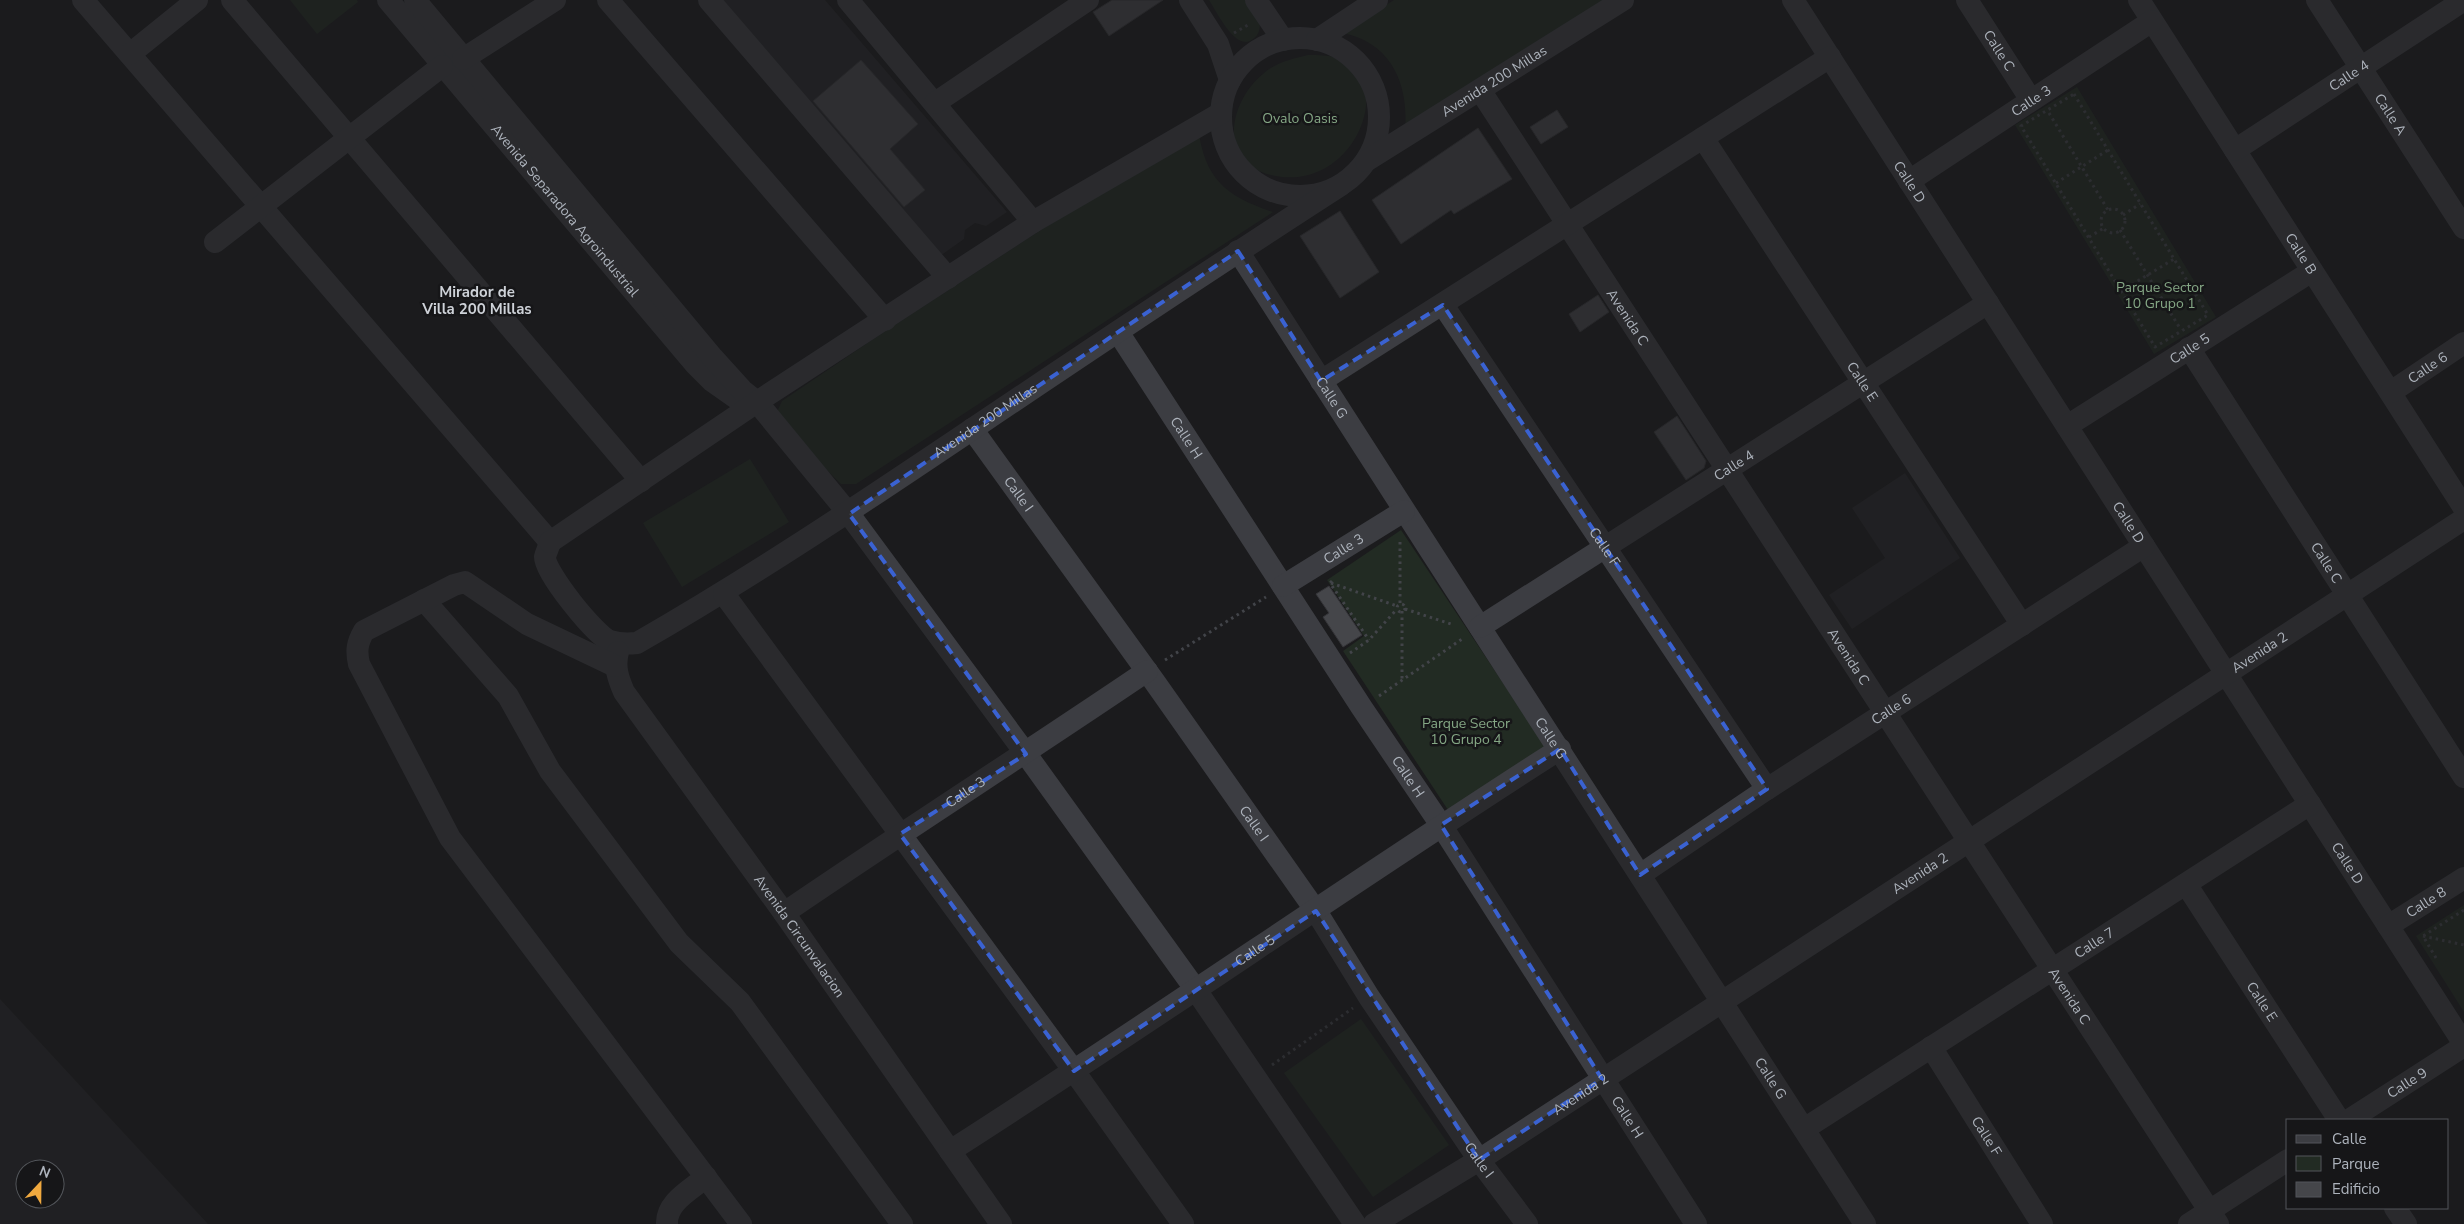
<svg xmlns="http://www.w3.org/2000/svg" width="2464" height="1224" font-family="'Nunito Sans',sans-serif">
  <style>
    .built { fill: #27272a; fill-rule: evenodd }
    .green { fill: #222b23 }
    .building { fill: #45464a; stroke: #353539 }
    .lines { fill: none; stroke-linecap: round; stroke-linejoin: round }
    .path { stroke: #424449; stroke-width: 3; stroke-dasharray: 2.5 4; stroke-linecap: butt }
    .minor { stroke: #3c3d42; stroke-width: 22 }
    .marked { fill: none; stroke: #3a62d2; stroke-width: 4; stroke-dasharray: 10 6; stroke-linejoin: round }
    .labels { text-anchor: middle; stroke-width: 5; stroke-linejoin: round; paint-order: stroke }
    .street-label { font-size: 14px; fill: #adb3bc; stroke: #161618 }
    .park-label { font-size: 14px; fill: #85a785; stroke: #161618 }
    .neighbourhood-label { font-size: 15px; font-weight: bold; fill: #ced2d8; stroke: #161618 }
  </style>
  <rect width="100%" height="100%" fill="#1b1b1d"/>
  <g class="built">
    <polygon points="722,0 825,0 1007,212 986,226 975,223 965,230 964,239 940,256"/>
    <polygon points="1905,473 1960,558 1852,629 1829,595 1885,558 1852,508"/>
    <path d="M0,999L208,1224H0ZM25,1169H55V1199H25Z"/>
  </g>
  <g class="green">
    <polygon points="290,0 357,0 358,2 317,34"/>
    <path d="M1209,0H1245L1260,22C1260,29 1259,35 1253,39C1236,53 1217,12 1209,0Z"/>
    <path d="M1394,0H1606L1405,130C1409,84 1391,42 1342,33Z"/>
    <path d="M1308,55C1318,55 1328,55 1338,58C1399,79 1354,195 1271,175C1217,162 1229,102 1263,74C1276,62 1292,59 1308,55Z"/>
    <polygon points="2077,87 2216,317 2154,354 2015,125"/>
    <path d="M1198,128C1205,179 1225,196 1273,212L856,484H841L780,424L777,412L782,401L875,338Z"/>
    <polygon points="750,459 789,522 682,587 643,523"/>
    <polygon points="1401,530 1547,749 1450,813 1343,651 1364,636 1327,580"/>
    <polygon points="2464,905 2464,1012 2416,936"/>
    <polygon points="1361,1019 1449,1145 1373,1197 1284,1073"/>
  </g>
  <g class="building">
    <polygon points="1112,0 1163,0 1109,36 1093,12"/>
    <polygon points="861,60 918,124 890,149 925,190 904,207 813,101"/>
    <polygon points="1557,110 1568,127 1541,144 1530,127"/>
    <polygon points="1478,128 1512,179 1454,214 1451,210 1401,244 1372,200"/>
    <polygon points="1340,211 1379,272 1340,298 1300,236"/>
    <polygon points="1598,295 1609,312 1580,332 1569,314"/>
    <polygon points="1677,416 1706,461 1704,468 1686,480 1654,432"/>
    <polygon points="1329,586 1362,635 1343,647 1323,617 1329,613 1316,594"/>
  </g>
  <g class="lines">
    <g class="path">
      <polyline points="1234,33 1248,25"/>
      <polygon points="2074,94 2208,315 2155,347 2021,126"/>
      <polyline points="2049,113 2108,210"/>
      <polyline points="2056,183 2108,150"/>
      <circle cx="2113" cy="221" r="12"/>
      <polyline points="2123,215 2140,204"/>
      <polyline points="2120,230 2181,330"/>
      <polyline points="2089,237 2104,228"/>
      <polyline points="2121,291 2174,259"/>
      <polyline points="1400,542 1400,604"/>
      <polyline points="1332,581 1330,583 1369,640"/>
      <polyline points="1331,583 1397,606"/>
      <circle cx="1401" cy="608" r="4"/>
      <polyline points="1405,609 1454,625"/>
      <polyline points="1402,611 1402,680"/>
      <polyline points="1350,653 1369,640 1397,609"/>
      <polyline points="1165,660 1266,597"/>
      <polyline points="1379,696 1462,639"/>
      <polyline points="2423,936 2464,945"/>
      <polyline points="2436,958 2423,936 2464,910"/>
      <polyline points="1272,1065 1353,1008"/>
    </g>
    <g class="minor">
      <polyline points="83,0 550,542"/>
      <polyline points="232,0 641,481"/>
      <path id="s1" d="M388,0L695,364L712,381L739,400"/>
      <polyline points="415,0 713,358 742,390 757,402 849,514 1026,754 1196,990 1355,1224"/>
      <polyline points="608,0 885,320"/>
      <polyline points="709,0 948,278"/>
      <polyline points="848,0 1033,222"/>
      <polyline points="1190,0 1218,44 1230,80"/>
      <polyline points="1256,0 1283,40"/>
      <path id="s2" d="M1793,0L2464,1044"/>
      <path id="s3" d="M1967,0L2031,100"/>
      <path id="s4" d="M2139,0L2464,508"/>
      <path id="s5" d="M2317,0L2464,228"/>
      <circle cx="1300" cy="117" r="79"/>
      <polyline points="1317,40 1377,0"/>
      <polyline points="130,54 197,0"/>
      <polyline points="463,59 555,0"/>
      <path id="s6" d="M1480,90L2218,1224"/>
      <polyline points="935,103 1088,0"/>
      <path id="s7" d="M1703,138L2022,625"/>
      <path id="s8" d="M2235,150L2464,0"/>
      <path id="s9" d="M1366,161L1623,0"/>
      <path id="s10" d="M1909,181L2152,21"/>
      <polyline points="215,242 442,66"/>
      <path id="s11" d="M1238,251C1446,576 1656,900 1865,1224"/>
      <path id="s12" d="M1443,305L1767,789"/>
      <path id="s13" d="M1118,332L1362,708L1441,825L1696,1224"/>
      <path id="s14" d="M2189,348L2464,777"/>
      <polyline points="1321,381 1830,57"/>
      <path id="s15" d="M2391,392L2464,343"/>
      <path id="s16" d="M2067,426L2312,271"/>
      <path id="s17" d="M972,429L1154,681L1316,911L1369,997L1479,1160L1527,1224"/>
      <path id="s18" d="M550,542C549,547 546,552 545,557C545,573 595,635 610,641C619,644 628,644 637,643C752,577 861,504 971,430C1094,347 1217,265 1341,185"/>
      <polyline points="550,542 757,402 1033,222 1221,113"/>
      <path id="s19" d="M1283,586L1404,511"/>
      <polyline points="724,594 1074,1071 1183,1224"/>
      <polyline points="424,600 508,696 550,771 679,943 740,1002 902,1224"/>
      <path id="s20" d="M1480,627L1988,303"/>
      <path id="s21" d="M618,652C614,667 618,678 624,692L784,913L1001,1224"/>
      <path d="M615,666L527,624L465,582L454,585L364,631C357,643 356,651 359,664L450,838L741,1224"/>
      <path id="s22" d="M1640,875L1767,789L2144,546"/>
      <path id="s23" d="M2186,884L2339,1120"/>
      <path id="s24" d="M784,913C904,831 1026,753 1147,671"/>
      <path id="s25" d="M2388,926L2464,878"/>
      <path id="s26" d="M1931,1047L2042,1224"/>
      <path id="s27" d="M2349,1120L2464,1046"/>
      <path id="s28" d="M1804,1129L2310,804"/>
      <path id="s29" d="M950,1151C1155,1020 1355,880 1560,749"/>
      <polyline points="2395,1208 2406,1224"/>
      <path d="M667,1224C666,1202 691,1190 706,1177"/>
      <path id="s30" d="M1374,1224L1479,1160L2464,519"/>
      <polyline points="2189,1224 2288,1160"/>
    </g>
  </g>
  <path d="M0 0H2464V1224H0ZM1238,251L1321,381L1443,305L1767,789L1640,875L1560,749L1441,825L1602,1079L1479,1160L1316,911L1074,1071L900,834L1026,754L849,514Z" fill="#1b1b1d" fill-opacity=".55" fill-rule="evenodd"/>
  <path class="marked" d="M1238,251L1321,381L1443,305L1767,789L1640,875L1560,749L1441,825L1602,1079L1479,1160L1316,911L1074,1071L900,834L1026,754L849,514Z"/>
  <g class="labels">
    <g class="street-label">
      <text dy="5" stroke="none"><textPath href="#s3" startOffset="60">Calle C</textPath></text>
      <text dy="5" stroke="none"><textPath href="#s8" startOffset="136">Calle 4</textPath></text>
      <text dy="5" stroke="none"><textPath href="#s9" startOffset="151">Avenida 200 Millas</textPath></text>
      <text dy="5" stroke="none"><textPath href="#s10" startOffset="146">Calle 3</textPath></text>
      <text dy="5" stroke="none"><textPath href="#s5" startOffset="136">Calle A</textPath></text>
      <text dy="5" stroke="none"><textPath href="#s2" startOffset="216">Calle D</textPath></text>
      <text dy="5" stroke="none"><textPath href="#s1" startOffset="275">Avenida Separadora Agroindustrial</textPath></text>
      <text dy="5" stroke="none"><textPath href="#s4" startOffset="301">Calle B</textPath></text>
      <text dy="5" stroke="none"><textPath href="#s6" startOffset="271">Avenida C</textPath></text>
      <text dy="5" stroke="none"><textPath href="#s16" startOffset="145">Calle 5</textPath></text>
      <text dy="5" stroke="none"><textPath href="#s15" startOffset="44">Calle 6</textPath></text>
      <text dy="5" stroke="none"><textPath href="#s7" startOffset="291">Calle E</textPath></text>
      <text dy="5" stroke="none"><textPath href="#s11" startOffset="174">Calle G</textPath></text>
      <text dy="5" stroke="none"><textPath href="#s18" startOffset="564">Avenida 200 Millas</textPath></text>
      <text dy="5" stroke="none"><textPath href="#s13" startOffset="126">Calle H</textPath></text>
      <text dy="5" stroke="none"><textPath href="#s20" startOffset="301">Calle 4</textPath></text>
      <text dy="5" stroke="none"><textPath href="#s17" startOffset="80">Calle I</textPath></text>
      <text dy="5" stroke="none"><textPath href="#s2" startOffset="621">Calle D</textPath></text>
      <text dy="5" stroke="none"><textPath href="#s12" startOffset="291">Calle F</textPath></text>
      <text dy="5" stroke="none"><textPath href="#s19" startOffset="71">Calle 3</textPath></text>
      <text dy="5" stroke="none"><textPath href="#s14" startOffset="255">Calle C</textPath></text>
      <text dy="5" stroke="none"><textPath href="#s30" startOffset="1054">Avenida 2</textPath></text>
      <text dy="5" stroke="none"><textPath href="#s6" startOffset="676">Avenida C</textPath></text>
      <text dy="5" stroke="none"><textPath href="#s22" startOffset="301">Calle 6</textPath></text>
      <text dy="5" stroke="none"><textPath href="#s11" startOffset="579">Calle G</textPath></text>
      <text dy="5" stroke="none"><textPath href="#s13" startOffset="531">Calle H</textPath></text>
      <text dy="5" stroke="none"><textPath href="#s24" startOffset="218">Calle 3</textPath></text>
      <text dy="5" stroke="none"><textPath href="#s17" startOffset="485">Calle I</textPath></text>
      <text dy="5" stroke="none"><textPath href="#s2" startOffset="1026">Calle D</textPath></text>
      <text dy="5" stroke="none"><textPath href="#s30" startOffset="649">Avenida 2</textPath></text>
      <text dy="5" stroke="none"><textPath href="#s25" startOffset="45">Calle 8</textPath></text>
      <text dy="5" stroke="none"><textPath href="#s21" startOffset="342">Avenida Circunvalacion</textPath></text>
      <text dy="5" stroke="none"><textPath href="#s28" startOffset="345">Calle 7</textPath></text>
      <text dy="5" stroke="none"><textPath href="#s29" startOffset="365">Calle 5</textPath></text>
      <text dy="5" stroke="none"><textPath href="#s6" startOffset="1081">Avenida C</textPath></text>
      <text dy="5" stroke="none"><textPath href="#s23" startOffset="140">Calle E</textPath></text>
      <text dy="5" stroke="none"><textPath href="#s11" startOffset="984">Calle G</textPath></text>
      <text dy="5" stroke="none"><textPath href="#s27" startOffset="69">Calle 9</textPath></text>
      <text dy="5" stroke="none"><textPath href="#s30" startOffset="244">Avenida 2</textPath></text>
      <text dy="5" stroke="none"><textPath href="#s13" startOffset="936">Calle H</textPath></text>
      <text dy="5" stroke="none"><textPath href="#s26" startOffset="105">Calle F</textPath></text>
      <text dy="5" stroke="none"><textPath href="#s17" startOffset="890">Calle I</textPath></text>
    </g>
    <g class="park-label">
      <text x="1300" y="123">Ovalo Oasis</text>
      <text x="2160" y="292">Parque Sector<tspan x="2160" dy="16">10 Grupo 1</tspan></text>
      <text x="1466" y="728">Parque Sector<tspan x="1466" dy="16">10 Grupo 4</tspan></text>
    </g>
    <g class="neighbourhood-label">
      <text x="477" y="297">Mirador de<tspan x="477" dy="17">Villa 200 Millas</tspan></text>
    </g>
  </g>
  <rect x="2286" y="1119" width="162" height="90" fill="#161618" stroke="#52555a"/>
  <rect x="2296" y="1135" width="25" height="8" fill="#3c3d42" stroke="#52555a"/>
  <text x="2332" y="1144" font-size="15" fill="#adb3bc">Calle</text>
  <rect x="2296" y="1156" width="25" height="15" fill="#222b23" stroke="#52555a"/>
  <text x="2332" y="1169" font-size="15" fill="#adb3bc">Parque</text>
  <rect x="2296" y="1182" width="25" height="15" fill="#45464a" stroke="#52555a"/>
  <text x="2332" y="1194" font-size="15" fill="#adb3bc">Edificio</text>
  <g transform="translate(40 1184) rotate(22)"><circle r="24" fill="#161618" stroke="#52555a"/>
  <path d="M0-4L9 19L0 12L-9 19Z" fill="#f0a93f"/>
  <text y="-8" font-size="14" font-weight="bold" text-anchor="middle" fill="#adb3bc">N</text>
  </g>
</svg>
